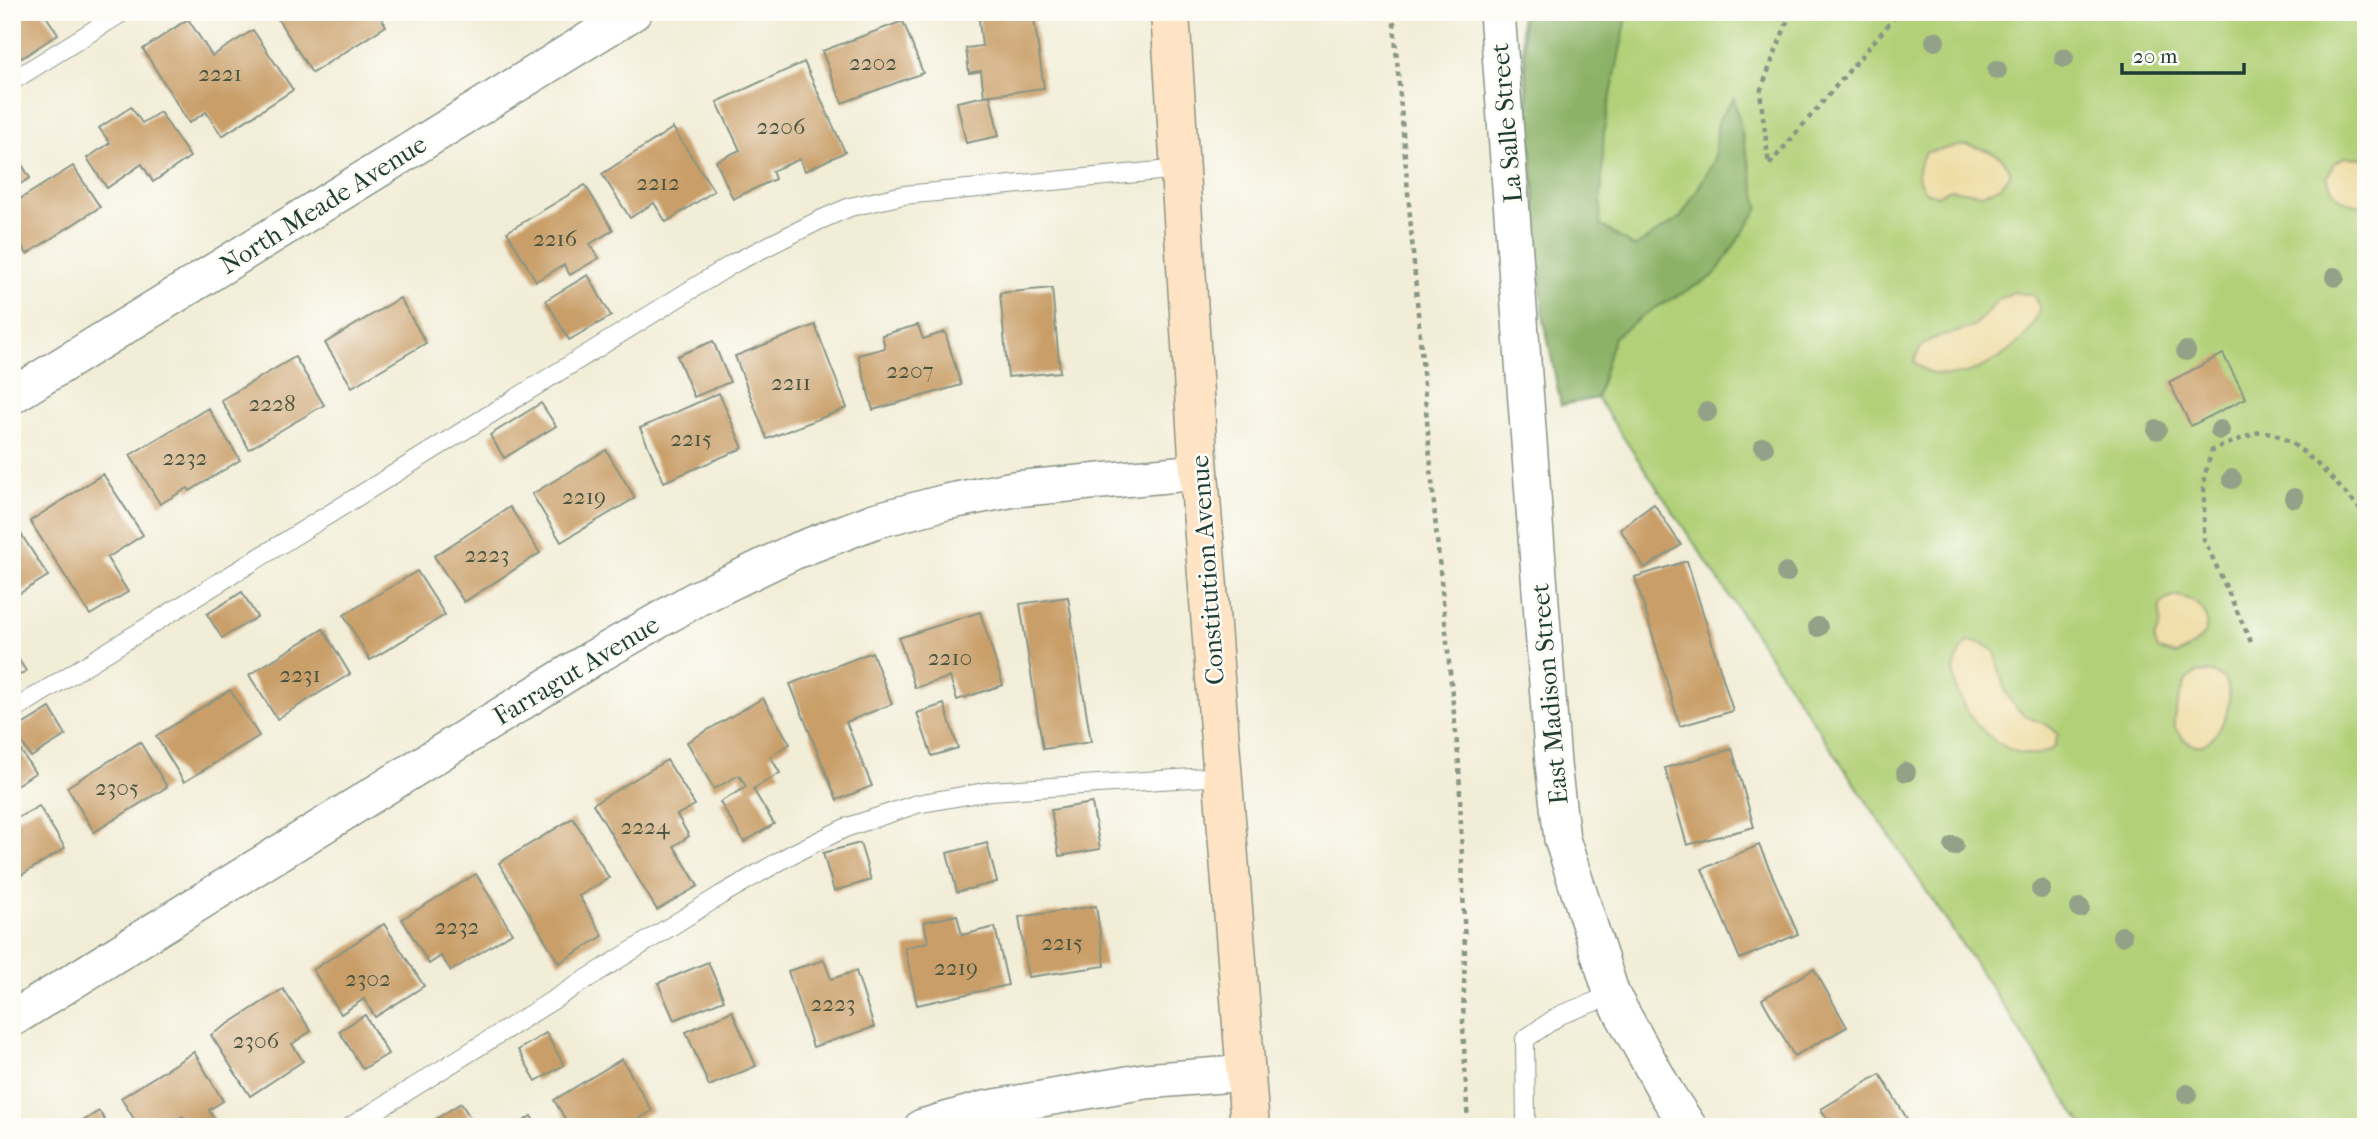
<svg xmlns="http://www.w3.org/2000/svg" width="2378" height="1139" font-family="'IM FELL French Canon',serif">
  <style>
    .green { fill: #b1d077; stroke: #688656; stroke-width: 2 }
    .forest { fill: #8cb268; stroke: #56784e; stroke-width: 2 }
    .sand { fill: #eeda9e; stroke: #868c69; stroke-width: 2 }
    .building { fill: #c99e68 }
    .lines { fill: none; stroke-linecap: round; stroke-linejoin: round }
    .lane-casing { stroke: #889586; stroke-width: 20 }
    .street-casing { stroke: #889586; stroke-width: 38 }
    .secondary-casing { stroke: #889586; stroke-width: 41 }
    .path { stroke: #889586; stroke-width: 4.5; stroke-dasharray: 5 5; stroke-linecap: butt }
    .lane { stroke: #fff; stroke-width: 18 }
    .street { stroke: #fff; stroke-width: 35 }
    .secondary { stroke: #fee4c5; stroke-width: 38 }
    .tree { fill: #92a187 }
    .labels { text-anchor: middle; stroke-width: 5; stroke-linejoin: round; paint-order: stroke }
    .number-label { font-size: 23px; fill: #4a5541 }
    .street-label { font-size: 26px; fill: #1f3d34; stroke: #fdfcf7 }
  </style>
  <rect width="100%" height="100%" fill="#fdfcf7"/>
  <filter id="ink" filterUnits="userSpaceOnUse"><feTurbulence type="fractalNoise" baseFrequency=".0143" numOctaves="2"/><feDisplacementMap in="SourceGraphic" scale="14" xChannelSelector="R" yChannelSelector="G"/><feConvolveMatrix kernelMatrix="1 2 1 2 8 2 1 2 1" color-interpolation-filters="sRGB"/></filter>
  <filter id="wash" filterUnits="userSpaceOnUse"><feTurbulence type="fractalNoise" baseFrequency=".00686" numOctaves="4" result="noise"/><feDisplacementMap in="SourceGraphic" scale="28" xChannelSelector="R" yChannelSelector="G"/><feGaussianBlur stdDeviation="1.57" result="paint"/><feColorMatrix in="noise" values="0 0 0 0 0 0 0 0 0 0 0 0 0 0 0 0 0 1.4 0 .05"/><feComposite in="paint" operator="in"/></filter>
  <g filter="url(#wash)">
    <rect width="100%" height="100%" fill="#f2edd7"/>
    <polygon class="green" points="1520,12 2366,12 2366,1127 2084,1127 1597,398 1561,405 1543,315"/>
    <polygon class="forest" points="1522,12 1628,12 1604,129 1600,224 1634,247 1681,217 1714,161 1718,120 1734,98 1759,208 1714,276 1655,308 1614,337 1597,398 1561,405 1543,315"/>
    <g class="sand">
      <path d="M1966,145C1986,149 2005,153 2011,174L2001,186L1983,194L1951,189L1937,195L1927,193C1914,178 1916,168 1926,152Z"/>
      <path d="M2345,157L2366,158V204L2363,206C2343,204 2334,197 2327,178L2333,164Z"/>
      <path d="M2013,292L2033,295L2040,308C2037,314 2035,322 2031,328C2009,360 1947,395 1914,362C1923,328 1954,340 1976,324C1985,317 1990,307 1998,300C2002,297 2008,295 2013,292Z"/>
      <path d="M2178,596C2221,606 2212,642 2176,655L2158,650L2154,638C2155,637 2160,628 2160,627C2164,610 2149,603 2178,596Z"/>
      <path d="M1968,642L1982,643L1995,651C2001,676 2003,705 2030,718C2041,723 2049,724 2058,734L2054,747C2013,777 1946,707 1955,666C1957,657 1962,649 1968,642Z"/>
      <path d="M2210,672L2222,677C2225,681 2229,687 2229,692C2232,716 2206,766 2181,736C2177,731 2174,728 2174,722C2173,712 2183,690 2186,680L2196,673Z"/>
    </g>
    <g id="blocks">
      <g class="building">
        <polygon points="30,12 43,12 58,34 22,58 12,43 12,24"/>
        <polygon points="276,12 378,12 386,26 312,73 274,13"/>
        <polygon points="978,12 1033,12 1044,88 984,96 981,71 969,73 966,48 982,46"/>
        <polygon points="188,19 212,56 253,30 293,90 222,136 206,112 189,123 143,49"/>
        <polygon points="903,21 923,73 842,103 822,51"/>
        <polygon points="804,62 845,152 805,171 800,159 772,171 775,179 733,199 716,161 740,150 717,102"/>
        <polygon points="990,95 999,136 966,143 957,102"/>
        <polygon points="131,107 142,123 160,112 190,157 153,182 142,164 107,188 87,158 110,143 99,128"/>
        <polygon points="673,128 714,191 666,222 654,203 630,218 602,174"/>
        <polygon points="12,148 30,178 12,189"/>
        <polygon points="73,166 100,207 27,254 12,230 12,204"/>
        <polygon points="585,185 613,230 590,244 599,258 570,275 564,265 536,281 507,232"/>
        <polygon points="588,275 611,316 569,340 546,300"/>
        <polygon points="1052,288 1060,372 1008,377 1000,293"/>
        <polygon points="400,298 426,343 352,387 325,343"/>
        <polygon points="815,325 847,408 767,439 735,356"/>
        <polygon points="918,325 923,339 945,332 961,385 873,410 858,355 885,348 882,335"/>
        <polygon points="713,341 730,382 694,397 677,356"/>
        <polygon points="2223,354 2246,398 2191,426 2169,382"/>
        <polygon points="295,357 324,405 249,449 221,400"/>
        <polygon points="719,393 743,448 664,482 640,428"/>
        <polygon points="541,403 556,426 504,458 490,435"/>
        <polygon points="208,408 240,460 190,491 188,488 160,504 130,455"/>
        <polygon points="606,450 635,498 561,542 532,494"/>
        <polygon points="103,474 143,535 107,558 128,592 90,615 30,521"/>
        <polygon points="1654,504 1681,545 1645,568 1620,529"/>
        <polygon points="510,507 540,553 464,602 434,556"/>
        <polygon points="21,534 48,576 12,598 12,540"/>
        <polygon points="1687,561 1733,711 1680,726 1635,577"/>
        <polygon points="417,571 445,615 370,660 344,615"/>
        <polygon points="242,592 257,617 222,638 207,614"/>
        <polygon points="1068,597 1091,742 1043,749 1020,604"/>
        <polygon points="980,612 1003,685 957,700 950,677 915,688 899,638"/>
        <polygon points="323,629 350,674 277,719 249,675"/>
        <polygon points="12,649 26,671 12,680"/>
        <polygon points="872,652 892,704 846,722 872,786 837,800 790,684"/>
        <polygon points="230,690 259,736 184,782 156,736"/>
        <polygon points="763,698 790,744 770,756 780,773 753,789 774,824 744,842 720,802 746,787 739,775 714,789 687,742"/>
        <polygon points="944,704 958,748 932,756 917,713"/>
        <polygon points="50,708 66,735 31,757 14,730"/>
        <polygon points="12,737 35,773 12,788"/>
        <polygon points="140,742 167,787 94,832 67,787"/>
        <polygon points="1732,749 1754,827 1687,845 1665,768"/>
        <polygon points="667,760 695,805 677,815 689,836 674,846 698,886 657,910 593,804"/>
        <polygon points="1092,803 1100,849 1059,856 1051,810"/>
        <polygon points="39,806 65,848 12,881 12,821"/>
        <polygon points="573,818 609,878 579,896 603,936 559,963 499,863"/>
        <polygon points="860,843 871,880 834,891 823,853"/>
        <polygon points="987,843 997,882 957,892 947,853"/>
        <polygon points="1759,845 1798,934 1740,959 1702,869"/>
        <polygon points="476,874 512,933 451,971 441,956 429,964 402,919"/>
        <polygon points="1096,906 1105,966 1028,977 1019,917"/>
        <polygon points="957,915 962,935 995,927 1008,985 917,1005 905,948 928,942 924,922"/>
        <polygon points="384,924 424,986 375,1017 364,999 341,1014 313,970"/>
        <polygon points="824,960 831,979 856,971 874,1027 813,1047 788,971"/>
        <polygon points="708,962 724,1000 674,1020 658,983"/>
        <polygon points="1814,969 1847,1027 1794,1056 1762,999"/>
        <polygon points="283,989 311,1031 292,1044 303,1061 250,1096 211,1035"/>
        <polygon points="732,1011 756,1066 709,1086 686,1032"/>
        <polygon points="365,1015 388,1054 363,1069 339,1031"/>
        <polygon points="546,1033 564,1065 536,1081 518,1050"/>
        <polygon points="194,1052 223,1101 209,1110 216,1122 209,1127 190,1127 183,1116 165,1127 139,1127 121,1098"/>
        <polygon points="622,1059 652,1111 625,1127 570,1127 554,1100"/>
        <polygon points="1880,1074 1912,1127 1832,1127 1821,1109"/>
        <polygon points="461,1103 476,1127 432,1127 430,1123"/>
        <polygon points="99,1111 109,1127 73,1127"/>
        <polygon points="531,1116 538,1127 515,1127"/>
      </g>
    </g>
  </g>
  <g filter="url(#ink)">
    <use href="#blocks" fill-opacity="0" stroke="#889586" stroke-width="2"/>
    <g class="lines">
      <g class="lane-casing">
        <g id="lane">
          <polyline points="12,81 123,12"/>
          <polyline points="12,711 734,263 820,220 850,207 904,195 1180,169"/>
          <polyline points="350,1127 721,895 792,854 845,828 917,804 990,791 1223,776"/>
          <polyline points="1526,1127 1525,1039 1560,1015 1612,995"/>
        </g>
      </g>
      <g class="street-casing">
        <g id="street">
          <polyline points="1497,12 1553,764 1562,839 1612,995 1667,1094 1689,1127"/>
          <polyline points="12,396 634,12"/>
          <polyline points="12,1019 593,658 696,599 793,552 874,521 946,502 1014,489 1199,472"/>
          <polyline points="922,1127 984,1109 1145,1081 1246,1073"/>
        </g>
      </g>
      <g class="secondary-casing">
        <polyline id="secondary" points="1170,12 1199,472 1250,1127"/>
      </g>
      <g class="path">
        <polyline points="1393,12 1436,529 1459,765 1465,950 1463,1025 1468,1127"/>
        <polyline points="1791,12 1760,92 1769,165 1899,12"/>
        <path d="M2251,642L2204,539V478L2212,450L2259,432C2292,428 2343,492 2366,515"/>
      </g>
      <use href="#lane" class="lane"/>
      <use href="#street" class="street"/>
      <use href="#secondary" class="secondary"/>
    </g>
    <g class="tree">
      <circle cx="1935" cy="41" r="10"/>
      <circle cx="2064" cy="58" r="10"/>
      <circle cx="1997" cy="70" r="10"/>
      <circle cx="2335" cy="277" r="10"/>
      <circle cx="2186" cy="351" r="10"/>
      <circle cx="1707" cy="412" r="10"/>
      <circle cx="2157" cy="430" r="10"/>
      <circle cx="2220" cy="430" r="10"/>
      <circle cx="1764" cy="447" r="10"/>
      <circle cx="2232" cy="479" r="10"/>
      <circle cx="2294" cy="498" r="10"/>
      <circle cx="1786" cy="573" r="10"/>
      <circle cx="1818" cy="627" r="10"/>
      <circle cx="1906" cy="772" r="10"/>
      <circle cx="1954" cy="846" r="10"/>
      <circle cx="2041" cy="889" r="10"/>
      <circle cx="2080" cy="908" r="10"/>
      <circle cx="2122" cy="936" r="10"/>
      <circle cx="2187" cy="1094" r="10"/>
    </g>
  </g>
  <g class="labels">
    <g class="number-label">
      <text x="873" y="70">2202</text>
      <text x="220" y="81">2221</text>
      <text x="781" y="134">2206</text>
      <text x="658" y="190">2212</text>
      <text x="555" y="246">2216</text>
      <text x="910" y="378">2207</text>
      <text x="791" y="390">2211</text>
      <text x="272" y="411">2228</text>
      <text x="691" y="446">2215</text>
      <text x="185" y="465">2232</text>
      <text x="584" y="504">2219</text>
      <text x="487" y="562">2223</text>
      <text x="950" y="665">2210</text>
      <text x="300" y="682">2231</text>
      <text x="117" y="795">2305</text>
      <text x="645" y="834">2224</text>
      <text x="457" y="934">2232</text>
      <text x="1062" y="950">2215</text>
      <text x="956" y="975">2219</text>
      <text x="368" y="986">2302</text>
      <text x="833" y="1011">2223</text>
      <text x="256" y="1048">2306</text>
    </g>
    <g class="street-label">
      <text transform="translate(1506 123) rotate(-95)" y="9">La Salle Street</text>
      <text transform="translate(323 204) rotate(-32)" y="9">North Meade Avenue</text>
      <text transform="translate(1207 570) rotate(-94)" y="9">Constitution Avenue</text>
      <text transform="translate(576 670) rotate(-31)" y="9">Farragut Avenue</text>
      <text transform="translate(1549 694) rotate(-95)" y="9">East Madison Street</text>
    </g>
  </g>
  <rect width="2378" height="1139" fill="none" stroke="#fdfcf7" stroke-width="42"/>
  <path d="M2122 63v10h122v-10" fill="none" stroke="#1f3d34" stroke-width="3.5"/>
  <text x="2133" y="63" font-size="21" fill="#1f3d34" stroke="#fdfcf7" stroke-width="5" paint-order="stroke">20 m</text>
</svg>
